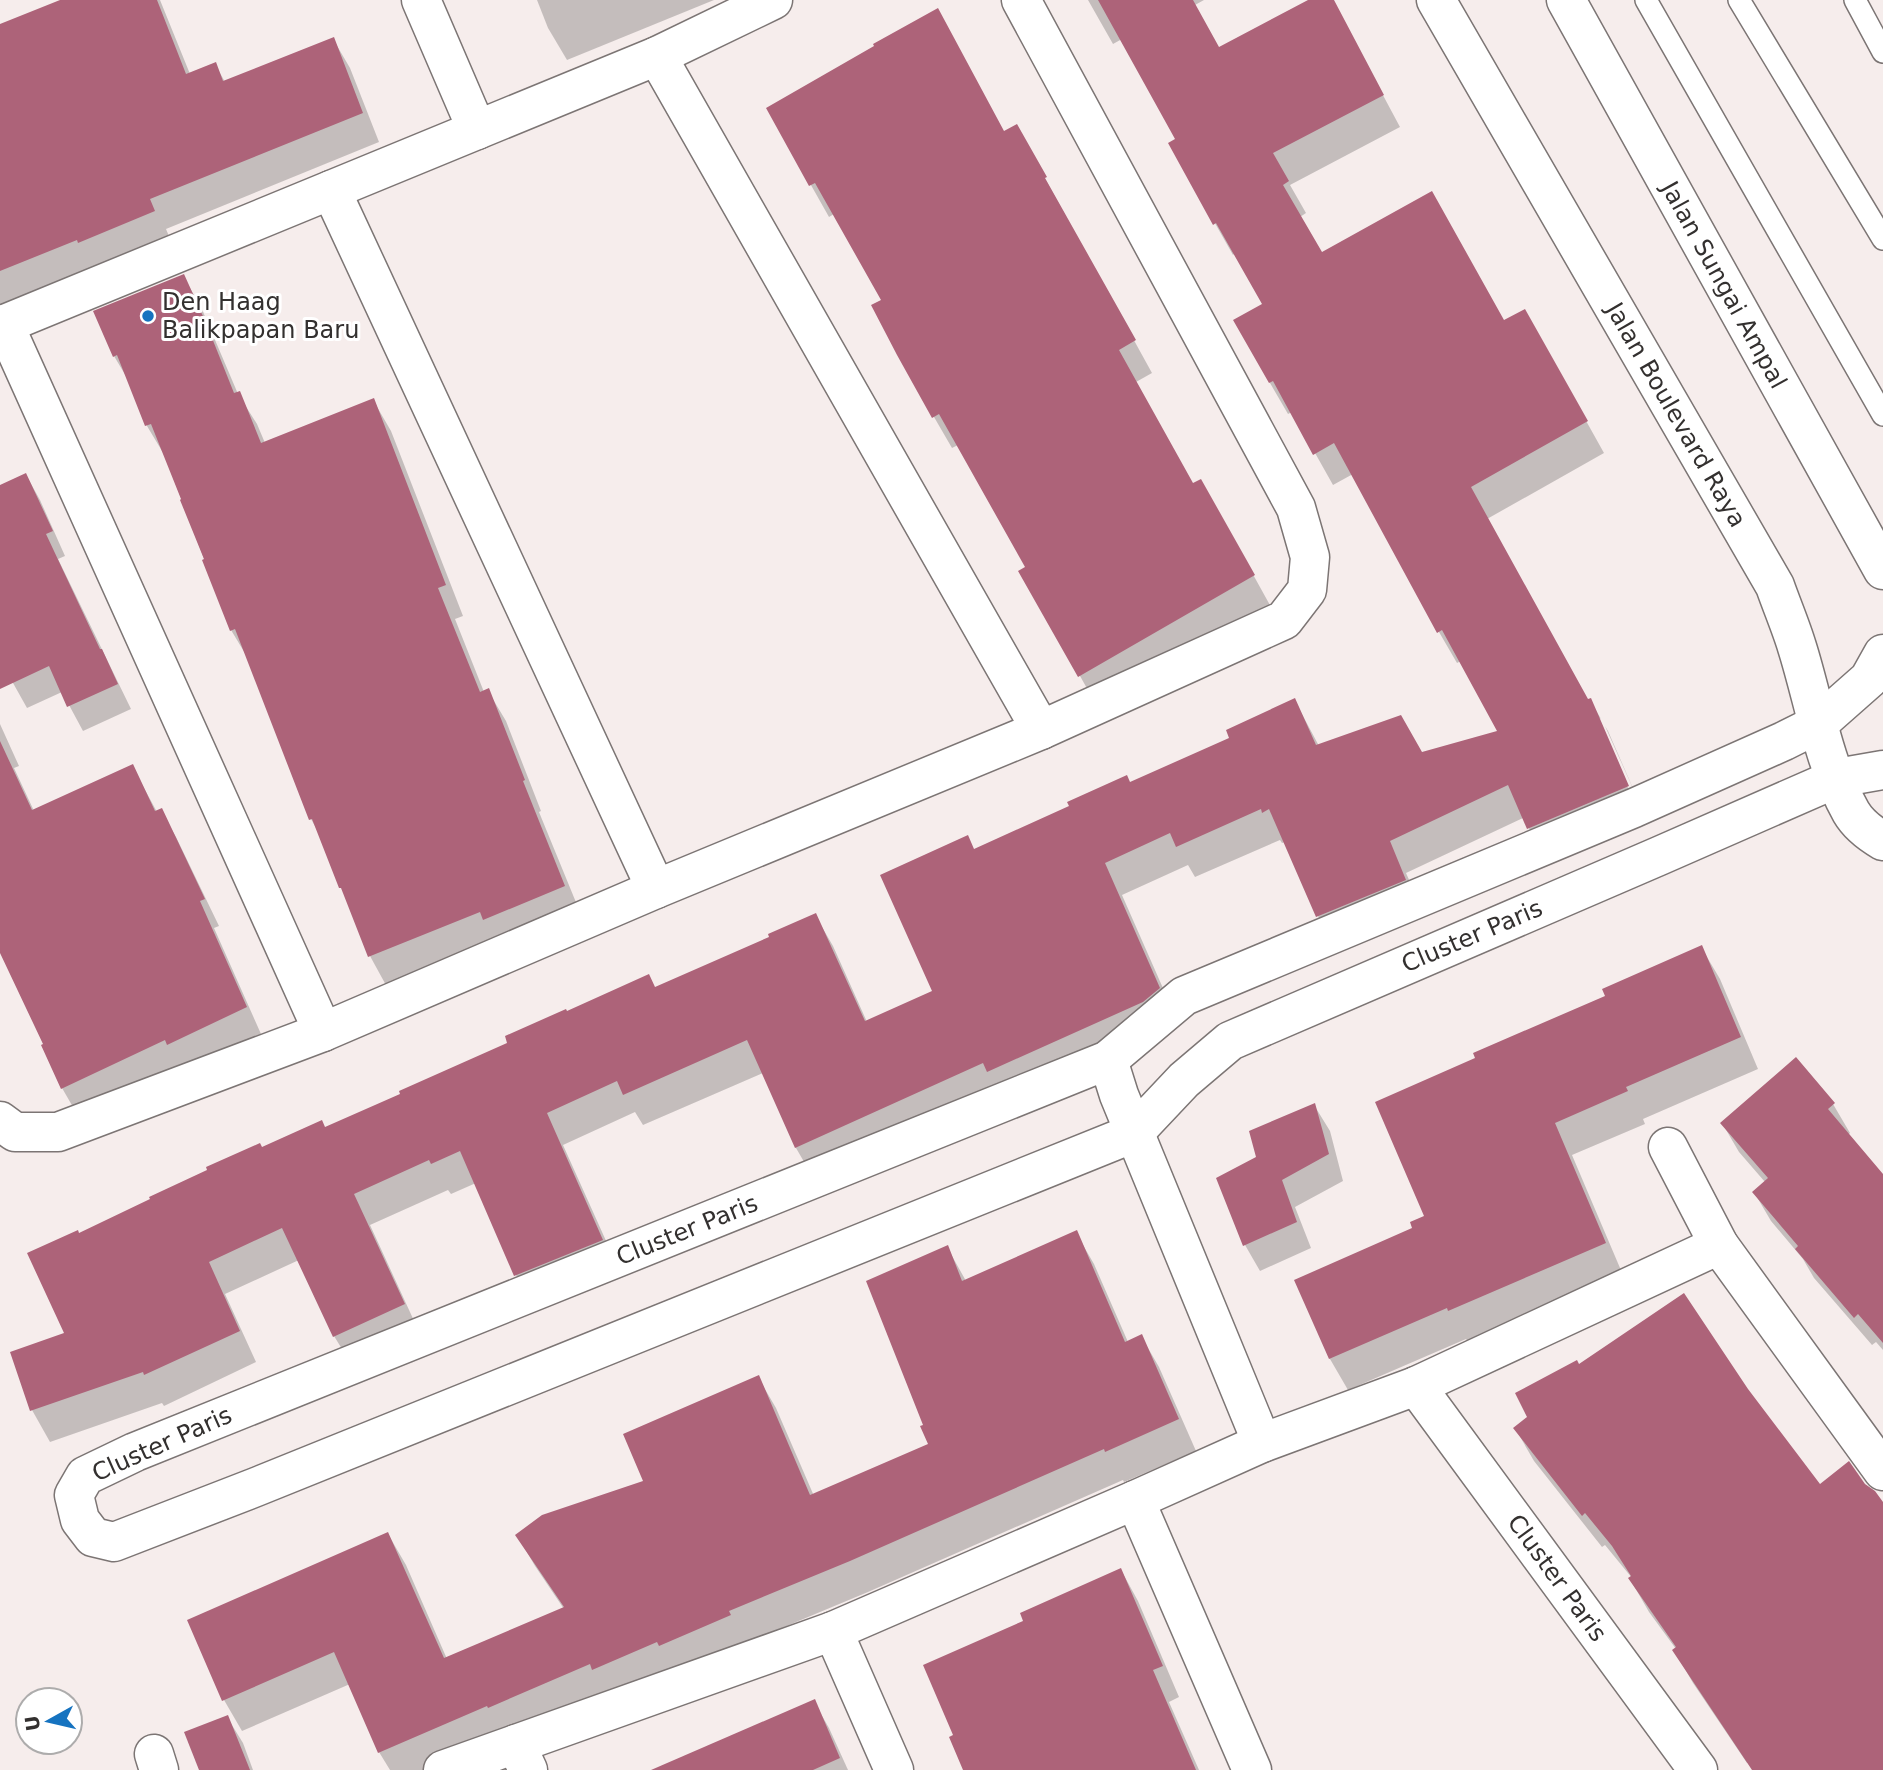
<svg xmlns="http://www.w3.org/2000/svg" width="1883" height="1770" font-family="'DejaVu Sans',sans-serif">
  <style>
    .shadow { fill: #0003 }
    .building { fill: #ad6379 }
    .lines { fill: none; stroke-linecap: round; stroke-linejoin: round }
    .service-casing { stroke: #7c7574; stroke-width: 24 }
    .minor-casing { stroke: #7c7574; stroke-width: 41 }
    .secondary-casing { stroke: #7c7574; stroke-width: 41 }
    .service { stroke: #fff; stroke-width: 21 }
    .minor { stroke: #fff; stroke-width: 38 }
    .secondary { stroke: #fff; stroke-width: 38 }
    .poi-dot { fill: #1673c0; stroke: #fff; stroke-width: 2.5 }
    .labels { text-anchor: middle; stroke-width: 6; stroke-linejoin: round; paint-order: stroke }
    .street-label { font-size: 24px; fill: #33302f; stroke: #fff }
    .poi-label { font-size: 24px; fill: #33302f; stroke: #fff; text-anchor: start }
  </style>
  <rect width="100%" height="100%" fill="#f6edec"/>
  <g class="shadow">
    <polygon points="65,0 160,0 190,74 215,64 225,82 333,39 350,68 379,142 166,229 171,241 0,307 0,36"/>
    <polygon points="537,0 714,0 567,60 548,28"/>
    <polygon points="1088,0 1204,0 1195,5 1219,49 1312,0 1332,0 1400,127 1290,185 1306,213 1300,217 1321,255 1504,322 1542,342 1604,453 1487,519 1588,701 1590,700 1601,719 1596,715 1631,795 1635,793 1605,726 1608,731 1646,818 1547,859 1523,818 1406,873 1423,911 1336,948 1318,916 1285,842 1282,843 1280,840 1195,877 1188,865 1122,895 1177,1020 814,1179 796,1148 763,1073 643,1125 635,1112 563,1145 620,1272 534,1306 516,1275 476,1183 451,1194 448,1190 370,1225 421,1336 353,1367 334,1336 299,1260 225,1294 256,1362 164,1406 162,1403 50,1442 32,1410 12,1353 66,1334 78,1235 261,1149 325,1129 510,1044 566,1013 656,989 771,938 815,915 833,946 867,1022 934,992 974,850 1232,739 1295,701 1319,746 1422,754 1500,732 1461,661 1457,663 1439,632 1353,474 1333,485 1292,412 1288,414 1270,383 1236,321 1264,305 1235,253 1233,255 1170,144 1178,140 1122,39 1113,44"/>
    <polygon points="768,109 1004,133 1016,126 1152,373 1136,382 1193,485 1219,513 1271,607 1098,708 1021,571 1027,568 958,445 952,448 934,417 883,301 834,214 829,217"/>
    <polygon points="183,276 201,307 238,394 257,424 265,443 373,400 391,431 463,616 455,619 484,692 488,691 506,721 541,811 539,812 582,917 387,987 370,956 320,835 311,819 249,660 231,630 165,456 147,426 130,383 114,356 95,312"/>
    <polygon points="26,475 40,500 65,556 58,559 131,709 83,731 62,692 27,708 13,683 0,656 0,487"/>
    <polygon points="0,724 19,766 14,768 34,811 132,766 157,812 161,811 176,837 219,926 214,928 261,1034 184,1070 77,1114 62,1088 0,942"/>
    <polygon points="1701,947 1720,979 1758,1069 1643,1119 1645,1124 1572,1155 1623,1275 1468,1342 1466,1339 1348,1390 1330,1359 1296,1281 1415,1228 1426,1217 1478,1059 1607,997"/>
    <polygon points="1833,1104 1850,1133 1848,1135 1883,1177 1883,1350 1876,1342 1872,1345 1814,1278 1803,1259 1771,1221 1754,1192 1765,1182 1739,1152 1722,1123"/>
    <polygon points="1314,1105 1330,1131 1343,1181 1295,1207 1311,1248 1260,1271 1245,1245"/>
    <polygon points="1076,1233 1094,1264 1128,1342 1141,1336 1159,1367 1196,1451 1124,1482 1123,1480 868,1592 746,1643 428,1770 390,1770 379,1752 350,1684 242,1731 224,1700 388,1534 406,1565 447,1659 564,1609 535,1566 517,1535 646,1482 758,1377 776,1408 814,1496 930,1445 926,1425 947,1247 966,1281"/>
    <polygon points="1578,1366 1747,1390 1820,1486 1864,1485 1883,1505 1883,1770 1758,1770 1752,1760 1747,1763 1693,1683 1674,1650 1676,1649 1649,1612 1630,1579 1632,1578 1605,1545 1602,1547 1534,1461 1515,1428 1529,1417"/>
    <polygon points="1121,1570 1138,1601 1179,1697 1169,1702 1199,1770 965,1770 955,1736 1025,1621"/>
    <polygon points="814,1702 829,1728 848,1770 668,1770"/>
    <polygon points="227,1717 243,1743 253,1770 200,1770"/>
  </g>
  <g class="building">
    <polygon points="60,0 157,0 186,74 216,62 223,81 334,37 363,113 150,199 155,211 78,243 77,240 0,271 0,24"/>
    <polygon points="1098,0 1193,0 1219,47 1308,0 1334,0 1384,95 1273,153 1289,181 1283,185 1322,252 1432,191 1504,320 1525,309 1588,421 1471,487 1588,699 1591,698 1629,786 1527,829 1508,785 1390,841 1406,880 1316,917 1269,809 1262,813 1261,809 1176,847 1170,833 1105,863 1160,988 1143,1002 987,1072 983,1063 795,1148 747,1040 623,1095 617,1081 547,1113 603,1240 514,1276 460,1151 431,1164 429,1160 354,1194 405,1304 333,1337 282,1228 209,1262 240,1331 144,1375 143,1372 30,1411 10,1352 64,1333 27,1253 78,1230 79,1233 150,1199 149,1197 207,1170 206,1167 260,1143 262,1147 322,1120 325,1127 400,1094 399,1091 507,1043 505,1036 566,1009 567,1011 649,974 655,987 769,937 768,934 816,913 865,1021 932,991 880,875 968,835 974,849 1069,806 1067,802 1127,775 1130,782 1229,738 1226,730 1295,698 1316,745 1401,715 1422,752 1497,731 1442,630 1437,633 1334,443 1313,455 1273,381 1269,383 1233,320 1262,304 1216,223 1213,225 1168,143 1175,139"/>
    <polygon points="938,8 1004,131 1017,124 1047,177 1045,178 1136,340 1119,350 1193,483 1201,479 1255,575 1078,677 1018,571 1025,567 939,414 932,418 897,355 871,305 881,300 815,183 809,186 766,108 874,46 873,44"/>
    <polygon points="184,274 206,323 234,393 240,391 261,443 374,398 446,585 438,588 480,692 489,688 525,780 523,781 565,886 483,920 480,912 368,957 341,888 339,888 312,819 309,820 235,629 230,631 202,560 204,559 180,500 181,499 151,424 145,426 117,355 113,357 93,311"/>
    <polygon points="26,473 53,531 46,534 100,649 102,649 118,684 67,707 49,666 0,689 0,485"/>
    <polygon points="0,741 32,810 133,764 155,811 162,808 205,899 200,901 247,1007 167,1045 165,1040 61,1089 41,1045 43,1044 0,953"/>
    <polygon points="1702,945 1741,1037 1626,1087 1628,1091 1555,1123 1606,1243 1448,1311 1447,1308 1329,1359 1294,1280 1412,1228 1410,1222 1424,1216 1375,1102 1475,1058 1473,1053 1605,996 1602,989"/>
    <polygon points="1796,1057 1835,1103 1828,1109 1883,1174 1883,1343 1858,1314 1854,1318 1795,1249 1798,1246 1752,1192 1768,1178 1720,1123"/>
    <polygon points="1315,1103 1329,1154 1282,1180 1297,1222 1243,1246 1216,1178 1256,1157 1249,1131"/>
    <polygon points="1077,1230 1125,1342 1142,1334 1179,1419 1105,1452 1104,1449 850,1561 729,1611 731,1615 659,1646 657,1642 592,1670 590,1664 488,1708 487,1706 378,1753 334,1652 222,1701 187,1620 388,1532 444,1658 564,1607 515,1535 542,1515 643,1481 623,1434 759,1375 810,1495 928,1444 920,1426 923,1425 866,1281 948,1245 962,1281"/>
    <polygon points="1684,1293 1748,1389 1820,1484 1849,1461 1865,1484 1875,1491 1883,1502 1883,1770 1752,1770 1672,1650 1676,1647 1628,1578 1631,1576 1612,1546 1585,1513 1582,1516 1513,1428 1527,1417 1515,1393 1577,1360 1579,1364"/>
    <polygon points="1121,1568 1163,1666 1153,1670 1196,1770 963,1770 949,1737 953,1735 923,1665 1023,1621 1020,1613"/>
    <polygon points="815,1699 840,1758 813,1770 651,1770"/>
    <polygon points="228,1715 250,1770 199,1770 184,1732"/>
  </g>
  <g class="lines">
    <g class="service-casing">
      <g id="service">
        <polyline points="1646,0 1883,415"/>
        <polyline points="1739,0 1883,239"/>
        <polyline points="1855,0 1883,52"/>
      </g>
    </g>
    <g class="minor-casing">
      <g id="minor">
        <polyline points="421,0 477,130"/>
        <path d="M1436,0L1775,586C1782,606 1791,627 1797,647C1814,701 1823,762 1851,812C1858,824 1871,834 1883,841"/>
        <polyline points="657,56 1041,730"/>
        <polyline points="331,190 656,889"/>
        <polyline points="4,324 323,1032"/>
        <polyline points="0,326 657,56 773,0"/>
        <polyline points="1883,654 1869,679 1818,724 1784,741 1634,808 1184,996 1108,1060 135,1452 85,1476 74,1495 80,1520 93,1537 114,1542 256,1487 1134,1133 1184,1080 1230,1041 1659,856 1837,778 1883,770"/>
        <polyline points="1108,1060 1119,1095 1262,1443"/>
        <polyline points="0,1121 15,1132 58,1132 323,1032 656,889 1041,730 1284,620 1307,590 1310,557 1296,508 1021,0"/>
        <polyline points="1668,1147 1719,1245 1883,1471"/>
        <polyline points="1416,1386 1698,1770"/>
        <polyline points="1135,1500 1252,1770"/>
        <polyline points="833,1631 894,1770"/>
        <polyline points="154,1754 159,1770"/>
        <polyline points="443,1770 516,1744"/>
        <polyline points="528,1770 516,1744 833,1631 1135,1500 1262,1443 1416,1386 1719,1245"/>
      </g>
    </g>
    <g class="secondary-casing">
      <polyline id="secondary" points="1566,0 1883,570"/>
    </g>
    <use href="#service" class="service"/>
    <use href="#minor" class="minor"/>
    <use href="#secondary" class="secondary"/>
  </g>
  <circle class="poi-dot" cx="148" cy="316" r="7"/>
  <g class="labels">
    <g class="street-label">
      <text transform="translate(1724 285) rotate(61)" y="8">Jalan Sungai Ampal</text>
      <text transform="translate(1676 415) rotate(60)" y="8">Jalan Boulevard Raya</text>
      <text transform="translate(1472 936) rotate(-23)" y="8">Cluster Paris</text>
      <text transform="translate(687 1230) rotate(-22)" y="8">Cluster Paris</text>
      <text transform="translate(162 1444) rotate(-24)" y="8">Cluster Paris</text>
      <text transform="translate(1557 1578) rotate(54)" y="8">Cluster Paris</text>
    </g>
    <g class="poi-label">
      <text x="162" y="310">Den Haag<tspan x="162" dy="28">Balikpapan Baru</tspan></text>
    </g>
  </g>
  <g transform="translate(49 1721) rotate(262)"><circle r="33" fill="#ffffff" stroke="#adacac" stroke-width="2"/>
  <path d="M0-5L12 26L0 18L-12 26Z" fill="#1673c0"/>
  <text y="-10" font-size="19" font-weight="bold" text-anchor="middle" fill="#33302f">U</text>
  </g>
</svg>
